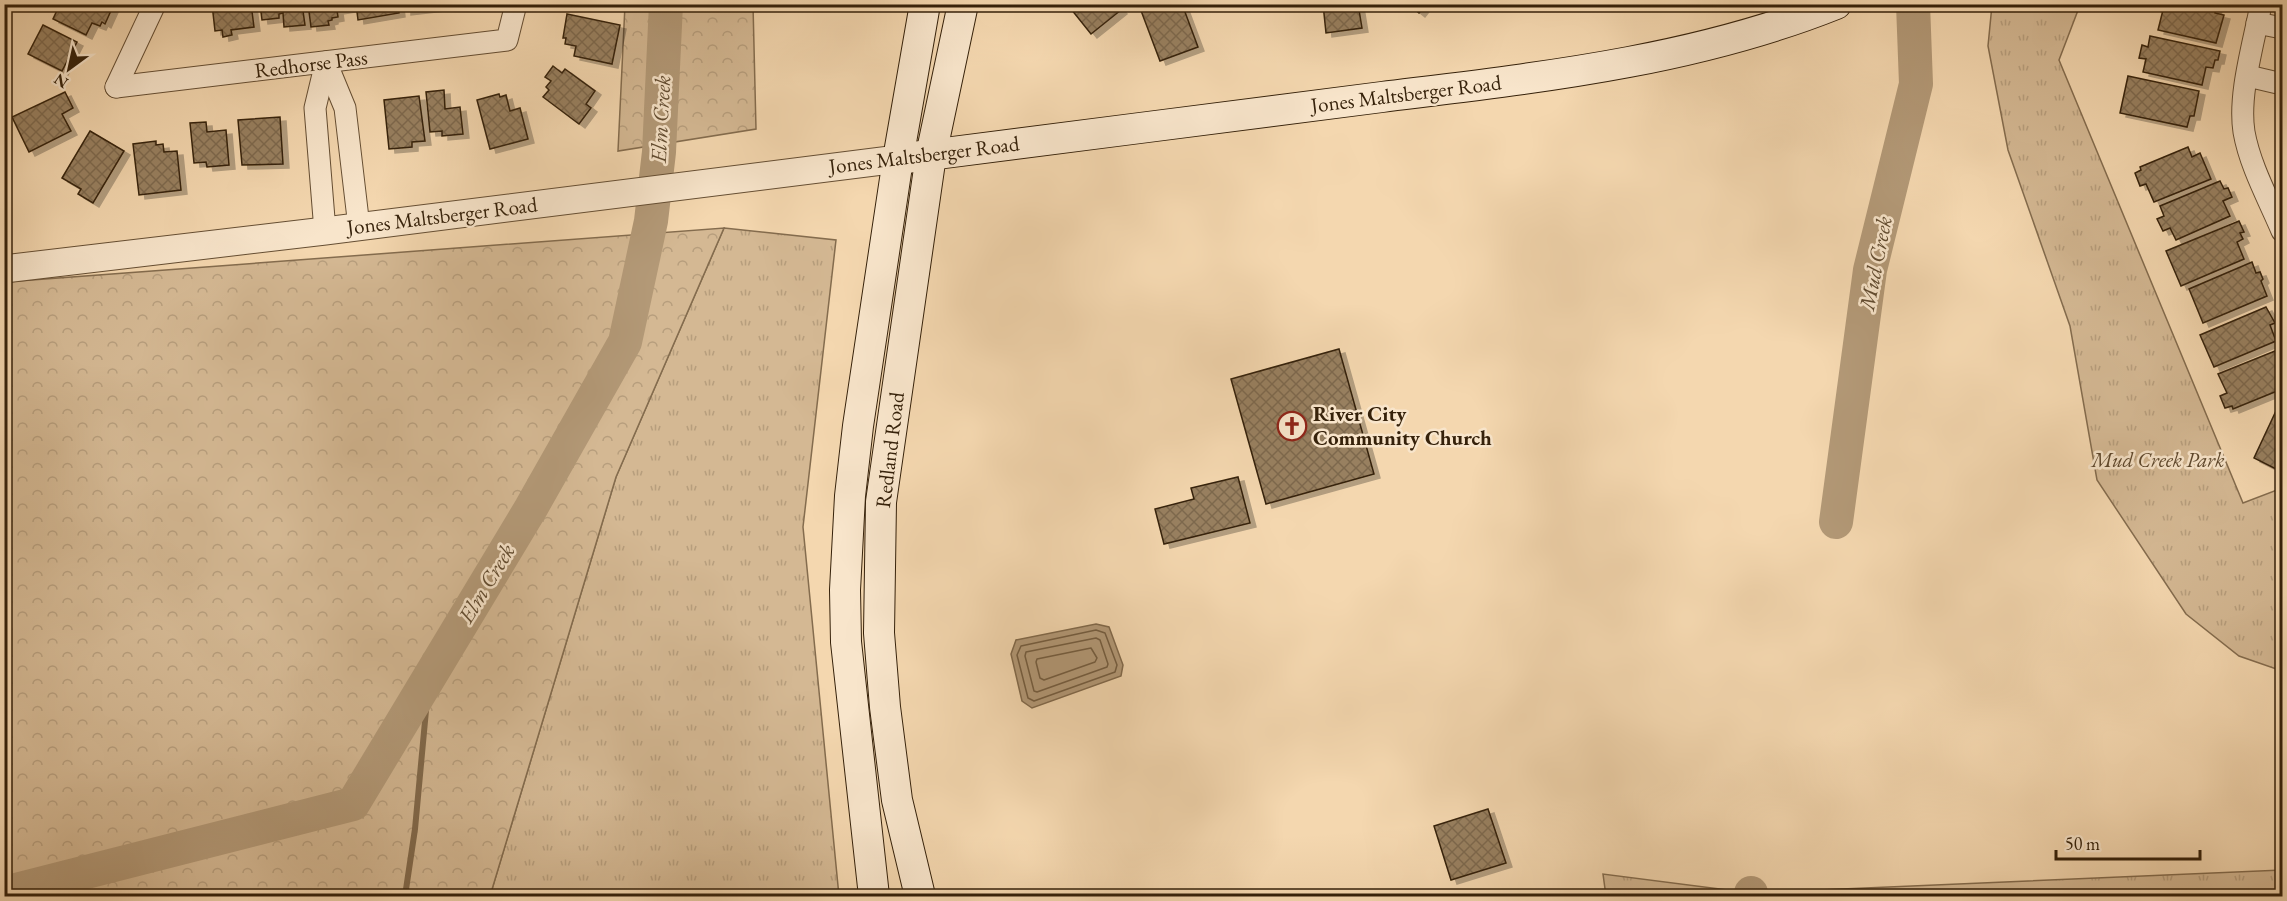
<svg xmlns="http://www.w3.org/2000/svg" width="2287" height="901" font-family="'EB Garamond',serif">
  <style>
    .grass { fill: url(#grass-tufts); stroke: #846c4e; stroke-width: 1.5 }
    .forest { fill: url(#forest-crowns); stroke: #846c4e; stroke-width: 1.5 }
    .water { fill: #b39977; stroke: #81694b; stroke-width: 1.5 }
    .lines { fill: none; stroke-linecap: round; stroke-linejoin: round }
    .shore { stroke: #745d40; stroke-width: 1.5 }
    .stream { stroke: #81694b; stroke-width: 6 }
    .river { stroke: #b39977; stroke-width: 34 }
    .building { fill: url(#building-cross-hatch); stroke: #35210a; stroke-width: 1.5; filter: url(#shadow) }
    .minor-casing { stroke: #654e33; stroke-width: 23 }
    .tertiary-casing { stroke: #654e33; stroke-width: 29 }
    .secondary-casing { stroke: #35210a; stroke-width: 32 }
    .minor { stroke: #f8e5cb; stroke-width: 21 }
    .tertiary { stroke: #f8e5cb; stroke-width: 27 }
    .secondary { stroke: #f8e5cb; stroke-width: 30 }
    .labels { text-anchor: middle; stroke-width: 5; stroke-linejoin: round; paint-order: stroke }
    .street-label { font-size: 21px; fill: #35210a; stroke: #f8e5cb }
    .poi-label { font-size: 21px; font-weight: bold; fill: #35210a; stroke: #f8e5cb; text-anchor: start }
    .park-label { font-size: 21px; font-style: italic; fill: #5d472c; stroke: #f8e5cb }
    .water-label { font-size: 22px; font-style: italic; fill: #614b30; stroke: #f8e5cb }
  </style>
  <defs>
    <pattern id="grass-tufts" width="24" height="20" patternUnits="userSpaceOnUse" patternTransform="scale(1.5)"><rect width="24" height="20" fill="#d4b893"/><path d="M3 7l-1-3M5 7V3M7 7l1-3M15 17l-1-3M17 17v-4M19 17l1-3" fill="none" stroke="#b79e7d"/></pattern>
    <pattern id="forest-crowns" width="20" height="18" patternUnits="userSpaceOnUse" patternTransform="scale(1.5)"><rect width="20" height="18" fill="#d4b893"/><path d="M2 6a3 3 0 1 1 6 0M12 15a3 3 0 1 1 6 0" fill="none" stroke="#b79e7d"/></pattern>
    <pattern id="building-cross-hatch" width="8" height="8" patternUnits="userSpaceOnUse" patternTransform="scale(1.5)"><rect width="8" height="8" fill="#988060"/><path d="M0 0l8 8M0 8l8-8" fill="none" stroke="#7d684d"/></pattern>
    <filter id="shadow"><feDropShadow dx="6" dy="4" stdDeviation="0" flood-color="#0004"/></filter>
  </defs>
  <rect width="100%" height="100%" fill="#f4d7af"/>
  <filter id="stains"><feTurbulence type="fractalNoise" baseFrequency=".00333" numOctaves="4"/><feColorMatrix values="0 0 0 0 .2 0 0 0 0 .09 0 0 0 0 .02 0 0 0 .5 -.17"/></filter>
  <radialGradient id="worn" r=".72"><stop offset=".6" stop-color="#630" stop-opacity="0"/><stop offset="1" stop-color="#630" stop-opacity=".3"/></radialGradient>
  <g class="grass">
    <polygon points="1992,5 2080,5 2059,60 2243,503 2282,488 2282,671 2239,656 2186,614 2097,480 2070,326 2008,150 1988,46"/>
    <polygon points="724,228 836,240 803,527 839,896 490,896 616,477"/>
    <polygon points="2282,870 2282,896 1606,896 1603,874 1751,893"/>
  </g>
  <g class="forest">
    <polygon points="625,5 753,5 756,129 618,151"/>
    <polygon points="724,228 616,477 490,896 5,896 5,282"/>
  </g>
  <polygon class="water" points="1096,624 1109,627 1123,665 1121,676 1032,708 1022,701 1011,654 1016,640"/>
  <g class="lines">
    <g class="shore">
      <polygon points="1096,630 1105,633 1117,665 1115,672 1034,701 1028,698 1017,655 1021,646"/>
      <polygon points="1096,638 1100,640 1108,664 1107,667 1037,692 1034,691 1025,656 1026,652"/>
      <polygon points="1091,648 1097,658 1095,662 1044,680 1040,678 1036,662 1037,659"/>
    </g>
    <polyline class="stream" points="405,896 415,829 429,678"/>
    <g class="river">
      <polyline points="1836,522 1870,270 1916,84 1913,4"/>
      <polyline points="4,893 353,804 531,508 625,342 651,221 659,152 666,4"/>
      <polyline points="1751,896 1751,893"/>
    </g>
  </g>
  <g class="building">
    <polygon points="60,4 114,4 105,24 102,22 100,26 92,23 86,35 53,19"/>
    <polygon points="212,4 251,4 254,27 231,30 232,35 223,37 222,30 215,31"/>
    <polygon points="260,4 302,4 305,25 284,27 283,13 279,14 279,18 262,20"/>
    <polygon points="308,4 349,4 350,8 337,10 338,17 332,18 332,20 328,21 329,25 311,27"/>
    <polygon points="356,4 398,4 399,13 358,20"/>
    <polygon points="405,4 447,4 447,6 405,11"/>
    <polygon points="1067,4 1116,4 1121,10 1091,34"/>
    <polygon points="1150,4 1182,4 1198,47 1160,61 1140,8"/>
    <polygon points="1323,4 1358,4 1362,28 1326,33"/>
    <polygon points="1408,4 1426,4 1419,13"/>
    <polygon points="2157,4 2216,6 2215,13 2224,15 2216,43 2158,30 2163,10 2156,8"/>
    <polygon points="567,14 620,25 612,64 574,56 576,46 565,44 566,38 563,38"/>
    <polygon points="43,25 77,42 62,71 28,54"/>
    <polygon points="2150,36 2220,51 2218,60 2215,60 2213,68 2206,67 2202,85 2143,72 2146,59 2139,58 2142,45 2148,47"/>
    <polygon points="553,66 562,73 565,69 595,91 586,104 591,108 579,124 543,97 549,90 546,87 551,81 545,77"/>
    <polygon points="2128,76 2199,91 2194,116 2190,116 2187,127 2120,113"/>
    <polygon points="444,90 445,109 460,107 463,134 442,136 442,131 430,132 426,92"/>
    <polygon points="65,92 73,108 62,114 71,131 29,152 12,117"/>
    <polygon points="499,94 500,97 506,95 510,111 520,108 528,139 490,149 477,100"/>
    <polygon points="419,96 425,141 412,142 412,147 389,149 384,100"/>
    <polygon points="280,117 283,164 242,165 238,120"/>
    <polygon points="206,122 207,132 226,130 229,165 207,167 206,162 194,163 190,123"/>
    <polygon points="90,131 124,151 93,203 78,194 81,189 62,178"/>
    <polygon points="156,141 156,145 163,144 164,152 177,151 181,190 139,195 133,144"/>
    <polygon points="2188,147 2192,157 2200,153 2211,179 2154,202 2146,184 2140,186 2135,173 2141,170 2140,167"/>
    <polygon points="2220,181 2224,189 2228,188 2232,197 2223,201 2230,216 2176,240 2170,228 2163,231 2157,219 2164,216 2160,206"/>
    <polygon points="2239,221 2244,232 2240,233 2243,239 2237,242 2244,259 2181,286 2166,251"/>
    <polygon points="2252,262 2256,273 2260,272 2263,279 2261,281 2267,296 2203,323 2189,289"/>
    <polygon points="2266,307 2275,323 2270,325 2276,341 2214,367 2200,335"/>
    <polygon points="1339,349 1374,474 1266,504 1231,379"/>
    <polygon points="2275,351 2282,369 2282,378 2278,380 2282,389 2233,409 2232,406 2225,408 2220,396 2227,393 2218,374"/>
    <polygon points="2282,398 2282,472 2254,458"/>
    <polygon points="1238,477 1250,523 1164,544 1155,509 1194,499 1191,488"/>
    <polygon points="1488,809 1506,863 1451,880 1434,826"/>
  </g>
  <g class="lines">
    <g class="minor-casing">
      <g id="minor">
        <path d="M2261,4C2254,43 2238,94 2244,132C2250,166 2269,200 2282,231"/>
        <polyline points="2257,23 2282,28"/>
        <polyline points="326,62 345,108 359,227"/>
        <polyline points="2248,76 2282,84"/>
        <polyline points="116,87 507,40 516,4"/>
        <polyline points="116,87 155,4"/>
        <polyline points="325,231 315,108 326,62"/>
      </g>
    </g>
    <g class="tertiary-casing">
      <polyline id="tertiary" points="4,269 325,231 898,159"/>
    </g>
    <g class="secondary-casing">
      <g id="secondary">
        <path d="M898,159C1059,138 1221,118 1382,97C1535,78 1691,62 1836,4"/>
        <polyline points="874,896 846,642 845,590 850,496 858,426 898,159 925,4"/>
        <polyline points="920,896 897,800 885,707 879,633 881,502 931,155 963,4"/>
      </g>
    </g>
    <use href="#minor" class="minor"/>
    <use href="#tertiary" class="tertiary"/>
    <use href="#secondary" class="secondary"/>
  </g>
  <defs>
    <g id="church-ring" transform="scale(1.5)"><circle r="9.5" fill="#f8e5cb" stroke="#8f2418" stroke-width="1.5"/><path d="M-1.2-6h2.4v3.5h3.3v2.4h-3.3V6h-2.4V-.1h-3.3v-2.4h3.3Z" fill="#8f2418"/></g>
  </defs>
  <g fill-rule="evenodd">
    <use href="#church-ring" x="1292" y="426"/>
  </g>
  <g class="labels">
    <g class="street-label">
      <text transform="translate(311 64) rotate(-7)" y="7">Redhorse Pass</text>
      <text transform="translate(1406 94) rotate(-7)" y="7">Jones Maltsberger Road</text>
      <text transform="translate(924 155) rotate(-7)" y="7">Jones Maltsberger Road</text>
      <text transform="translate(442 216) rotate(-7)" y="7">Jones Maltsberger Road</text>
      <text transform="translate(890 450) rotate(-83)" y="7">Redland Road</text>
    </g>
    <g class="poi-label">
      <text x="1313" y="421">River City<tspan x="1313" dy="24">Community Church</tspan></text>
    </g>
    <g class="park-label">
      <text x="2158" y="467">Mud Creek Park</text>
    </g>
    <g class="water-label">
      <text transform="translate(660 119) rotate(-87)" y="8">Elm Creek</text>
      <text transform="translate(1875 263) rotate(-79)" y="8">Mud Creek</text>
      <text transform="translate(486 583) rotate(-59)" y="8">Elm Creek</text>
    </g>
  </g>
  <rect width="2287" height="901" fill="none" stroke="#f4d7af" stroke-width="24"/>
  <rect x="6" y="6" width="2275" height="889" fill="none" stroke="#35210a" stroke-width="3"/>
  <rect x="12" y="12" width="2263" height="877" fill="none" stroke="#35210a" stroke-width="1.5"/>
  <g transform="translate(69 69) rotate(213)" stroke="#f8e5cb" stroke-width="4.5" paint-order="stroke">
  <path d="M0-4.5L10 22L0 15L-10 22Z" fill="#35210a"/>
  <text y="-9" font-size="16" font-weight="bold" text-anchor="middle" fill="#35210a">N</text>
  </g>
  <path d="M2056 850v9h144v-9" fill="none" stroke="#35210a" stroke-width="3"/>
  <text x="2065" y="850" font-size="18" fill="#35210a" stroke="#f8e5cb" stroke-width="4.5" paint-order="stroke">50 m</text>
  <rect width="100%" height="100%" filter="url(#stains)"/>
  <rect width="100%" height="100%" fill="url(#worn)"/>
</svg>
